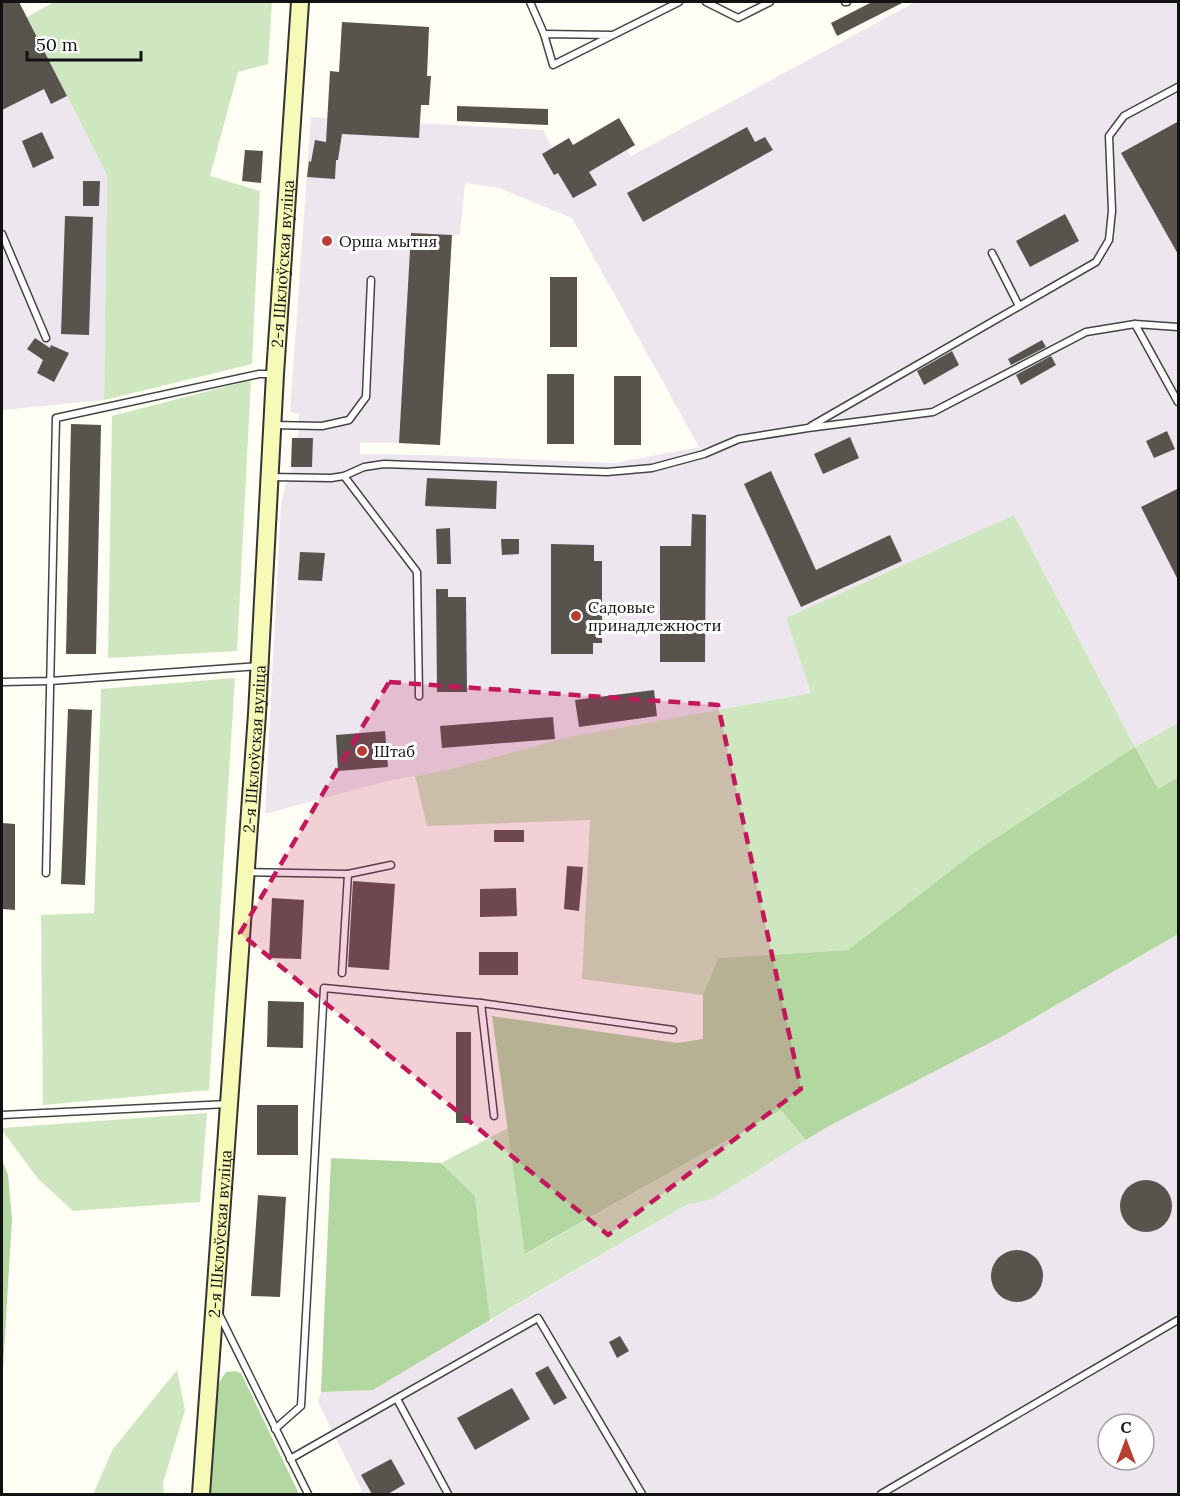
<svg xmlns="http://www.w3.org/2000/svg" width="1180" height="1496" font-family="Lora,serif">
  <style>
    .industrial { fill: #eee6ee; fill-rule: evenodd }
    .green { fill: #cfe7c0 }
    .forest { fill: #b2d7a1 }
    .building { fill: #59534e }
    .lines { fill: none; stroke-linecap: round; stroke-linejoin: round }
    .lane-casing { stroke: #444; stroke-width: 9 }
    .secondary-casing { stroke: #333; stroke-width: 20 }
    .lane { stroke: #fff; stroke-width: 6 }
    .secondary { stroke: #f7f9b6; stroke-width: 16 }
    .marked { fill: #c2185b; fill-opacity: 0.2; stroke: #c2185b; stroke-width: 4.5; stroke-dasharray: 12 8; stroke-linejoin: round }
    .poi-dot { fill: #b73e32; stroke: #fff; stroke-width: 2 }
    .labels { text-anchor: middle; stroke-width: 6; stroke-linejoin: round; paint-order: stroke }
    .poi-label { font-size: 16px; fill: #111; stroke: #fff; text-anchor: start }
    .street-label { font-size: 16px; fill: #111; stroke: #fff }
  </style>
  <rect width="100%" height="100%" fill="#fefef5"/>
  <g class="industrial">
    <polygon points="2,2 19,2 107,175 104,400 2,410"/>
    <path d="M915,2H1178V723L1135,747L1014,515L811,693L569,737L447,770L387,781L265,814L281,505L285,486L291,477L292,438L298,437L299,414L290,412L311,117L543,130L552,148L569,138L573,144L619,118L635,145L627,150L631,156ZM465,183L499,188L572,218L699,447L614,463L427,455L360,454V443H399L440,445L452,236L460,235Z"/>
    <path d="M1178,934V1494H356L362,1491L318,1402L321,1392L373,1390L686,1205L712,1198L827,1127L1003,1036ZM1108,1424H1144V1460H1108Z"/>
  </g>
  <g class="green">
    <polygon points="54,2 272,2 268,64 238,72 210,176 260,191 252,364 104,400 107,175 27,17"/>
    <polygon points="251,380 237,651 108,658 112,416"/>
    <polygon points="1014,515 1135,747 1178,723 1178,777 1158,789 1135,747 976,851 848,950 718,958 703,995 582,979 590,820 427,826 415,776 447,770 569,737 811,693 786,618"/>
    <polygon points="235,678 209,1090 43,1105 41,915 94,913 101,689"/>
    <polygon points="781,1110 806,1140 712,1199 686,1205 490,1320 475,1196 441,1163 508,1128 526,1254"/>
    <polygon points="207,1113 200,1202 73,1211 38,1179 2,1130 2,1128"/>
    <polygon points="177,1370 185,1410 163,1483 164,1494 93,1494 113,1449"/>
  </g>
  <g class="forest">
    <polygon points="1135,747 1158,789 1178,777 1178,934 1003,1036 827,1127 806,1140 781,1110 525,1254 492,1016 677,1043 703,1039 703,995 718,958 848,950 976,851"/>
    <polygon points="331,1158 441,1163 475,1196 490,1320 373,1390 321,1392"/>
    <polygon points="2,1160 8,1175 12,1219 2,1385"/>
    <polygon points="235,1371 241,1373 299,1494 210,1494 216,1396 220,1381 226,1372"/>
  </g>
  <g class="building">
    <polygon points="2,2 19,2 67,96 51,104 44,89 2,110"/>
    <polygon points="872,2 904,2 837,36 831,23"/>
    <polygon points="342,22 429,27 427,76 431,76 429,105 421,105 419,138 342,134 338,160 336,160 335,179 307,177 309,161 311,162 315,140 326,142 330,71 339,72"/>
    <polygon points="457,106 548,109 548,125 457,121"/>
    <polygon points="619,118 635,145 589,172 597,185 573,198 558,173 554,175 542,154 569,138 573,145"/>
    <polygon points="1179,121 1179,256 1121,153"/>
    <polygon points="747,127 755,142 765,137 773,150 643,222 627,193"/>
    <polygon points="42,132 54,158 33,168 22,141"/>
    <polygon points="245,150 263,151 261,183 242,181"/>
    <polygon points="83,181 100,181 99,206 83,206"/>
    <polygon points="1065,214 1079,241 1030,267 1016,241"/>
    <polygon points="65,216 93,217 89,335 61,334"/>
    <polygon points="411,233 452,235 440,445 399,443"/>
    <rect x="550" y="277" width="27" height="70"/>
    <polygon points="35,338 50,348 51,345 69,353 54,382 37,373 43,360 27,349"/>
    <polygon points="1042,340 1046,347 1011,365 1008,359"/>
    <polygon points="952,351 959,365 924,385 917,371"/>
    <polygon points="1051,356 1056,365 1021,385 1016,375"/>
    <rect x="547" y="374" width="27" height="70"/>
    <rect x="614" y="376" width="27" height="69"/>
    <polygon points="71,424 101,425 96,654 66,654"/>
    <polygon points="1167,431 1175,449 1154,458 1146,441"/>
    <polygon points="850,437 859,458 823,474 814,454"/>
    <polygon points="292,438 313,438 312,467 291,467"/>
    <polygon points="771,471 816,570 890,535 902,561 801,607 744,484"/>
    <polygon points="427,478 497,481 496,509 425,506"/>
    <polygon points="1179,488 1179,582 1141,507"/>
    <polygon points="692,514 706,515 705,662 660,662 660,546 691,546"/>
    <polygon points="450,528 451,564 437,564 436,529"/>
    <polygon points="501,539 519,539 519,554 502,555"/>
    <polygon points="551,544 594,545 594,561 602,561 602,643 593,643 593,654 551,654"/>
    <polygon points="300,552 325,553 322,581 298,580"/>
    <polygon points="436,589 448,589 448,597 466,597 467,692 437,692"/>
    <polygon points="654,690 657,716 579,727 575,700"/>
    <polygon points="68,709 92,710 85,885 61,884"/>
    <polygon points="553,717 555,739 442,748 440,726"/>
    <polygon points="385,731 388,767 338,771 336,735"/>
    <polygon points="2,823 15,824 15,910 2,909"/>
    <rect x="494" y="830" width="30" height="12"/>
    <polygon points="567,866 583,867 579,911 564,909"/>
    <polygon points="353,881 395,884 389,970 348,967"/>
    <polygon points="516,888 517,916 480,917 480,889"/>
    <polygon points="272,898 304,900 301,959 269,958"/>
    <rect x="479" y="952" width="39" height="23"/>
    <polygon points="268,1001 304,1002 303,1048 267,1047"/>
    <rect x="456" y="1032" width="15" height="91"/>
    <rect x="257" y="1105" width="41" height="50"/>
    <circle cx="1146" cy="1206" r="26"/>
    <polygon points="258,1195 286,1197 280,1297 251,1296"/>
    <circle cx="1017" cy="1276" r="26"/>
    <polygon points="620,1336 629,1351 617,1358 609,1342"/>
    <polygon points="548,1366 567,1398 554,1405 535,1373"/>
    <polygon points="512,1388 530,1419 475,1450 457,1418"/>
    <polygon points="391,1459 405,1484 388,1494 372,1494 361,1475"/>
  </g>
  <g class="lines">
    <g class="lane-casing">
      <g id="lane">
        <polyline points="530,2 544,34"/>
        <polyline points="706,2 738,18 770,2"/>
        <polyline points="845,2 847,2"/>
        <polyline points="612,35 544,34 553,65 679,2"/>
        <polyline points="2,234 46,338"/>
        <polyline points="992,253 1019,306"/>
        <polyline points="1135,324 1178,402"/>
        <polyline points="273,425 322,426 349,420 366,397 371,280"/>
        <polyline points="811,426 1096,262 1109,240 1112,211 1109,136 1124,116 1178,87"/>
        <polyline points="344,476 417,572 419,696"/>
        <polyline points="270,477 331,478 344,476 364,467 384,464 607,472 652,468 704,454 739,439 808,428 933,412 1086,332 1135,324 1178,327"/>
        <polyline points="2,682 50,681 259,666"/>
        <polyline points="247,872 348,874 391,865"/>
        <polyline points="46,873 56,418 259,374 274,374"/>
        <polyline points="342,973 348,874"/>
        <polyline points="481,1003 494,1116"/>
        <polyline points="2,1115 228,1104"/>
        <polyline points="218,1312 308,1494"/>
        <polyline points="397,1399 448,1494"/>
        <polyline points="275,1429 301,1406 324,988 481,1003 673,1030"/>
        <polyline points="290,1459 538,1318 642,1494"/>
        <polyline points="881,1494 1178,1320"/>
      </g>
    </g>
    <g class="secondary-casing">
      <g id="secondary">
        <path id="s1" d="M201,1494L257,714L275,374L300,2"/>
      </g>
    </g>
    <use href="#lane" class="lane"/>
    <use href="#secondary" class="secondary"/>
  </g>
  <path class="marked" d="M389,682L718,705L801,1089L608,1235L240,933Z"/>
  <g class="poi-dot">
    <circle cx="327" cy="241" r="6"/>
    <circle cx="576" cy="616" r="6"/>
    <circle cx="362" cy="751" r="6"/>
  </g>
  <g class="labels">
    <g class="poi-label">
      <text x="339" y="247">Орша мытня</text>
      <text x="588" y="613">Садовые<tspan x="588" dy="18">принадлежности</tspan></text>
      <text x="374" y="757">Штаб</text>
    </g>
    <g class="street-label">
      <text dy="6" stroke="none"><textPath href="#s1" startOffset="1233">2-я Шклоўская вуліца</textPath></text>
      <text dy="6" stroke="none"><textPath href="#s1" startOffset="747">2-я Шклоўская вуліца</textPath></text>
      <text dy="6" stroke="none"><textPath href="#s1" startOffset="261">2-я Шклоўская вуліца</textPath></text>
    </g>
  </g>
  <rect width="1180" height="1496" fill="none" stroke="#111111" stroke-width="6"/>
  <g transform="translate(1126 1442)"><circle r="28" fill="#ffffff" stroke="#a0a0a0" stroke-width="1.5"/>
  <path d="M0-4.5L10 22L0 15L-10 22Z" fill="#b73e32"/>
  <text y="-9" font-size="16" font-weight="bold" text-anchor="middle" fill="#111111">С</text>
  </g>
  <path d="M27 51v9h114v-9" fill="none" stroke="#111111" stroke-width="3"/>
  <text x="36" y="51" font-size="18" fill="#111111" stroke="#ffffff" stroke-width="4.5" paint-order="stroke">50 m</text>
</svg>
